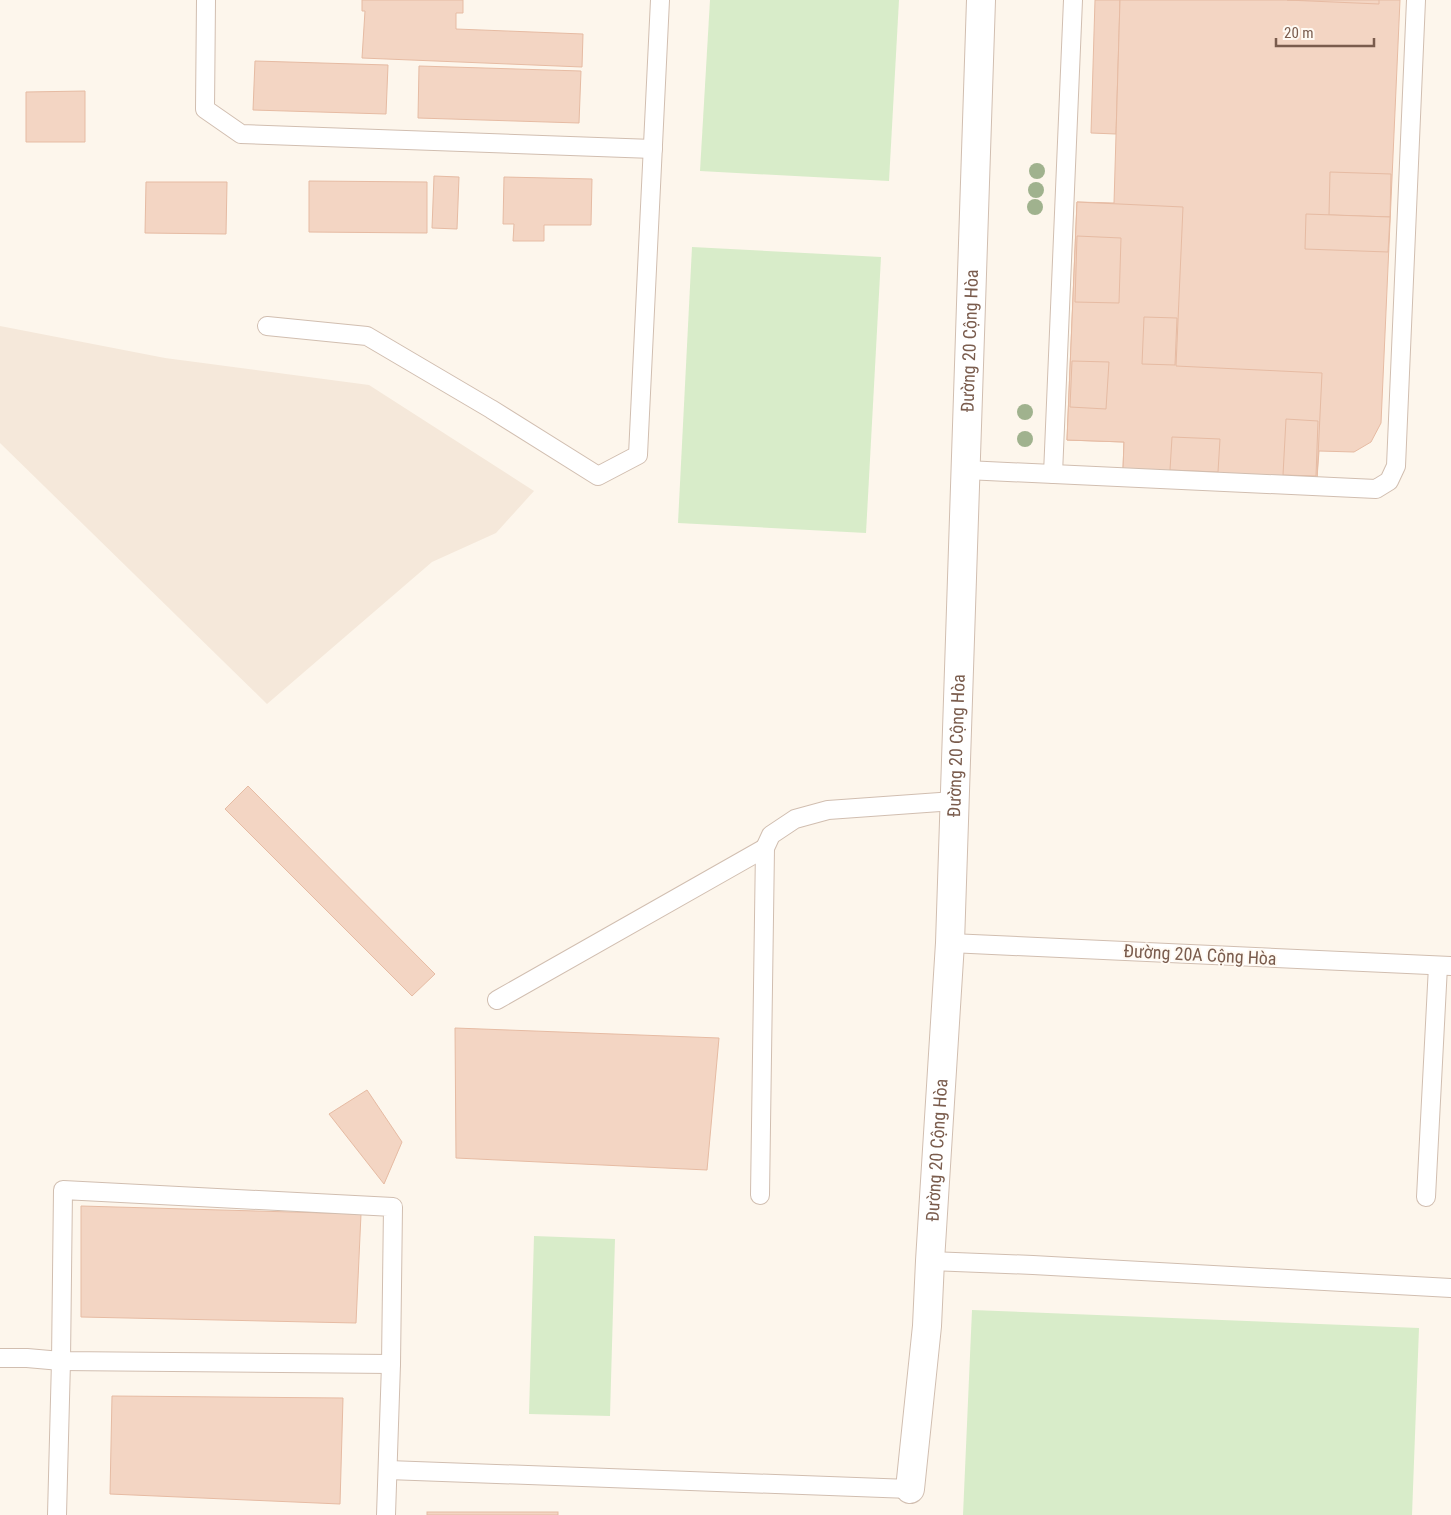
<svg xmlns="http://www.w3.org/2000/svg" width="1451" height="1515" font-family="'Roboto Condensed',sans-serif">
  <style>
    .residential { fill: #f5e8da }
    .green { fill: #d8ecc9 }
    .building { fill: #f3d5c3; stroke: #e6bba3 }
    .lines { fill: none; stroke-linecap: round; stroke-linejoin: round }
    .service-casing { stroke: #d1beb0; stroke-width: 20 }
    .minor-casing { stroke: #d1beb0; stroke-width: 30 }
    .service { stroke: #fff; stroke-width: 18 }
    .minor { stroke: #fff; stroke-width: 28 }
    .tree { fill: #a0b28e }
    .labels { text-anchor: middle; stroke-width: 4; stroke-linejoin: round; paint-order: stroke }
    .street-label { font-size: 18px; fill: #7a5c4d; stroke: #fffaf3 }
  </style>
  <rect width="100%" height="100%" fill="#fdf6ec"/>
  <polygon class="residential" points="0,326 165,358 369,385 534,491 496,533 432,562 267,704 0,443"/>
  <g class="green">
    <polygon points="710,0 899,0 889,181 700,171"/>
    <polygon points="692,247 881,257 866,533 678,523"/>
    <polygon points="534,1236 615,1239 610,1416 529,1414"/>
    <polygon points="972,1310 1419,1328 1412,1515 963,1515"/>
  </g>
  <g class="building">
    <polygon points="362,0 463,0 463,13 456,13 456,29 583,34 582,67 362,58 365,11 362,11"/>
    <polygon points="1095,0 1120,0 1116,134 1091,133"/>
    <polygon points="1120,0 1400,0 1381,423 1371,442 1354,452 1319,451 1317,478 1123,469 1124,442 1067,440 1077,202 1114,203"/>
    <polygon points="1287,0 1379,0 1379,4"/>
    <polygon points="255,61 388,65 386,114 253,110"/>
    <polygon points="419,66 581,71 579,123 418,118"/>
    <polygon points="85,91 85,142 26,142 26,92"/>
    <polygon points="1330,172 1391,174 1390,217 1329,215"/>
    <polygon points="434,176 459,177 457,229 432,228"/>
    <polygon points="504,177 592,179 591,225 544,225 544,241 513,241 514,224 503,224"/>
    <polygon points="309,181 427,182 427,233 309,232"/>
    <polygon points="146,182 227,182 226,234 145,233"/>
    <polygon points="1077,202 1183,207 1176,366 1322,373 1317,478 1123,469 1124,442 1067,440"/>
    <polygon points="1306,214 1390,217 1388,252 1305,249"/>
    <polygon points="1077,236 1121,238 1119,303 1075,302"/>
    <polygon points="1144,317 1177,318 1175,365 1142,364"/>
    <polygon points="1072,361 1109,362 1106,409 1070,407"/>
    <polygon points="1286,419 1318,421 1316,476 1283,475"/>
    <polygon points="1172,437 1220,439 1218,472 1170,470"/>
    <polygon points="248,786 435,974 412,996 225,809"/>
    <polygon points="455,1028 719,1038 707,1170 456,1158"/>
    <polygon points="367,1090 402,1142 384,1184 329,1114"/>
    <polygon points="81,1206 361,1214 356,1323 81,1317"/>
    <polygon points="112,1396 343,1398 340,1504 110,1494"/>
    <rect x="427" y="1512" width="131" height="3"/>
  </g>
  <g class="lines">
    <g class="service-casing">
      <g id="service">
        <polyline points="206,0 205,109 241,134 653,149"/>
        <polyline points="267,326 367,336 491,409 598,476 638,455 660,0"/>
        <polyline points="966,470 1376,489 1389,481 1396,466 1416,0"/>
        <polyline points="1053,474 1073,0"/>
        <polyline points="950,943 1451,966"/>
        <polyline points="497,1000 765,848"/>
        <polyline points="760,1195 765,848 771,835 795,819 828,810 954,801"/>
        <polyline points="1426,1197 1438,966"/>
        <polyline points="930,1261 1033,1265 1451,1288"/>
        <polyline points="0,1358 27,1358 61,1361 391,1364"/>
        <polyline points="388,1470 910,1489"/>
        <polyline points="57,1515 61,1361 63,1190 393,1207 391,1364 386,1515"/>
      </g>
    </g>
    <g class="minor-casing">
      <g id="minor">
        <path id="s1" d="M910,1489L927,1326L930,1261L950,943L981,0"/>
      </g>
    </g>
    <use href="#service" class="service"/>
    <use href="#minor" class="minor"/>
  </g>
  <g class="tree">
    <circle cx="1037" cy="171" r="8"/>
    <circle cx="1036" cy="190" r="8"/>
    <circle cx="1035" cy="207" r="8"/>
    <circle cx="1025" cy="412" r="8"/>
    <circle cx="1025" cy="439" r="8"/>
  </g>
  <g class="labels">
    <g class="street-label">
      <text dy="6" stroke="none"><textPath href="#s1" startOffset="1150">Đường 20 Cộng Hòa</textPath></text>
      <text dy="6" stroke="none"><textPath href="#s1" startOffset="745">Đường 20 Cộng Hòa</textPath></text>
      <text transform="translate(1200 955) rotate(3)" y="6">Đường 20A Cộng Hòa</text>
      <text dy="6" stroke="none"><textPath href="#s1" startOffset="340">Đường 20 Cộng Hòa</textPath></text>
    </g>
  </g>
  <path d="M1276 38v8h98v-8" fill="none" stroke="#7a5c4d" stroke-width="2.5"/>
  <text x="1284" y="38" font-size="15" fill="#7a5c4d" stroke="#fffaf3" stroke-width="4" paint-order="stroke">20 m</text>
</svg>
